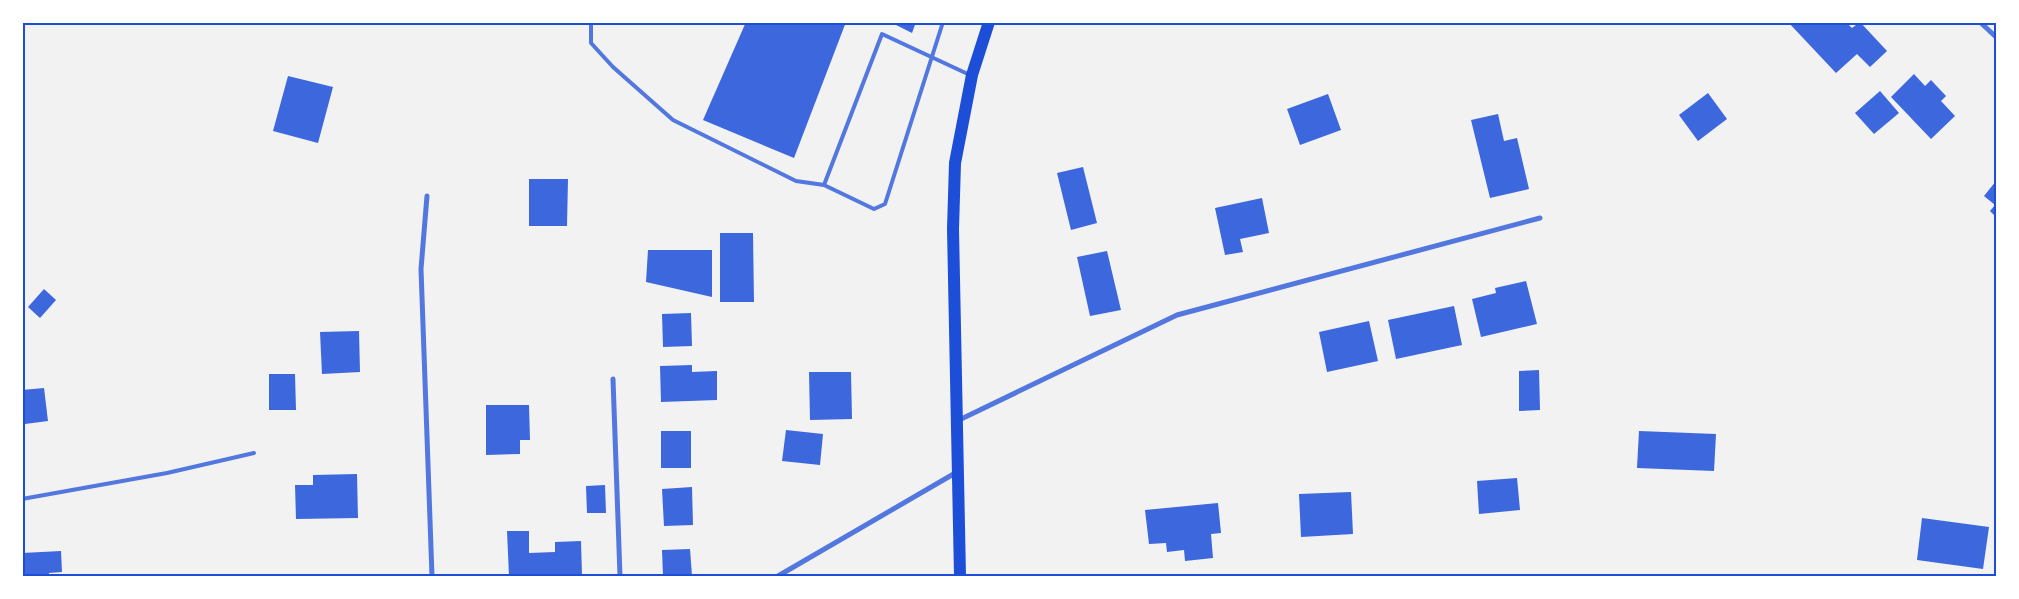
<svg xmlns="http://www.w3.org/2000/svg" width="2019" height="599" font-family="'Noto Sans',sans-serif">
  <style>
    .building { fill: #3d67dc }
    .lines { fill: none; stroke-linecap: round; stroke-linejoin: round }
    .service { stroke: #5277de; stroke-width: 4 }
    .minor { stroke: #5277de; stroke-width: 5 }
    .primary { stroke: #1d4ed8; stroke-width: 12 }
    .neatline { fill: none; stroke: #1d4ed8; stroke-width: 2 }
  </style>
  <rect width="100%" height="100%" fill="#f2f2f2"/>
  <g class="building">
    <polygon points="746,22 846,22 794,158 703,120"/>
    <polygon points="890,22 916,22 912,33"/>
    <polygon points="1788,22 1846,22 1852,28 1860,22 1887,51 1870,67 1857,54 1836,73"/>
    <polygon points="1914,74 1925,86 1931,80 1946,96 1941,101 1955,116 1931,139 1891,97"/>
    <polygon points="288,76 333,87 318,143 273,131"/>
    <polygon points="1880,91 1899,113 1874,134 1855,113"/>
    <polygon points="1708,93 1727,119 1698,141 1679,115"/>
    <polygon points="1328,94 1341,130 1300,145 1287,109"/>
    <polygon points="1498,114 1504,141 1517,138 1529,189 1490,198 1471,120"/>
    <polygon points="1083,167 1097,223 1071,230 1057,173"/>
    <polygon points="529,179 568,179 567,226 529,226"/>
    <polygon points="1996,181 1996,217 1990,211 1995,205 1984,196"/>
    <polygon points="1262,198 1269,233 1240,239 1243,252 1225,255 1215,208"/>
    <polygon points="720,233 753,233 754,302 720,302"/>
    <polygon points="648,250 712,250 712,297 646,282"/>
    <polygon points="1107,251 1121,310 1090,316 1077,257"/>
    <polygon points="1526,281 1537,324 1481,337 1472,299 1496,293 1495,288"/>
    <polygon points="44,289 56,300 40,318 28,307"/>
    <polygon points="1454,306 1462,345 1396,359 1388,320"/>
    <polygon points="691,313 692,346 663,347 662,314"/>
    <polygon points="1369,321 1378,361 1327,372 1319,332"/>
    <polygon points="359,331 360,372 322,374 320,332"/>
    <polygon points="692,365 692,372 717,371 717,400 661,402 660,366"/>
    <polygon points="1539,370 1540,410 1519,411 1519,371"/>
    <polygon points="809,372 851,372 852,419 810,420"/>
    <polygon points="269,374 295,374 296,410 269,410"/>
    <polygon points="44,388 48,421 25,424 22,390"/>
    <polygon points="486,405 529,405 530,440 520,440 520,454 486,455"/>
    <polygon points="786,430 823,434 820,465 782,461"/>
    <rect x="661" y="431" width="30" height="37"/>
    <polygon points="1639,431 1716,434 1714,471 1637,468"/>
    <polygon points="357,474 358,518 296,519 295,485 313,485 313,475"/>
    <polygon points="1517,478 1520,510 1479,514 1477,481"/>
    <polygon points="605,485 606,513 587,513 586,486"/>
    <polygon points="692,487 693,525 664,526 662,489"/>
    <polygon points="1351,492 1353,534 1301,537 1299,494"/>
    <polygon points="1218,503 1221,533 1211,534 1213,558 1185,561 1184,550 1167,552 1166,543 1149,544 1145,510"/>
    <polygon points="1922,518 1989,527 1983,569 1917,560"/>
    <polygon points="507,531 529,531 529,553 555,552 555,542 581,541 582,576 509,576"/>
    <polygon points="690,549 692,576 663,576 662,550"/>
    <polygon points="61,551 62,572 49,573 49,576 22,576 22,553"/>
  </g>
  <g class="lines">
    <g class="service">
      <polyline points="591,22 591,43 613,67 673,120 796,181 824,185"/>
      <polyline points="943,22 885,204 874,209 824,185 882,34 970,75"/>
      <polyline points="22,499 167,473 254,453"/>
    </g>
    <g class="minor">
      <polyline points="1980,22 1996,37"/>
      <polyline points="427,196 421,269 432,576"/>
      <polyline points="613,379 620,576"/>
      <polyline points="957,421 1177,315 1540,218"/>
      <polyline points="778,576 957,472"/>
    </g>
    <polyline class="primary" points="960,576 953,229 955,163 972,75 989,22"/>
  </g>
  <rect width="2019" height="599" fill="none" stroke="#ffffff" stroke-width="48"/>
  <rect x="24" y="24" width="1971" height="551" class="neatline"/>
</svg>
